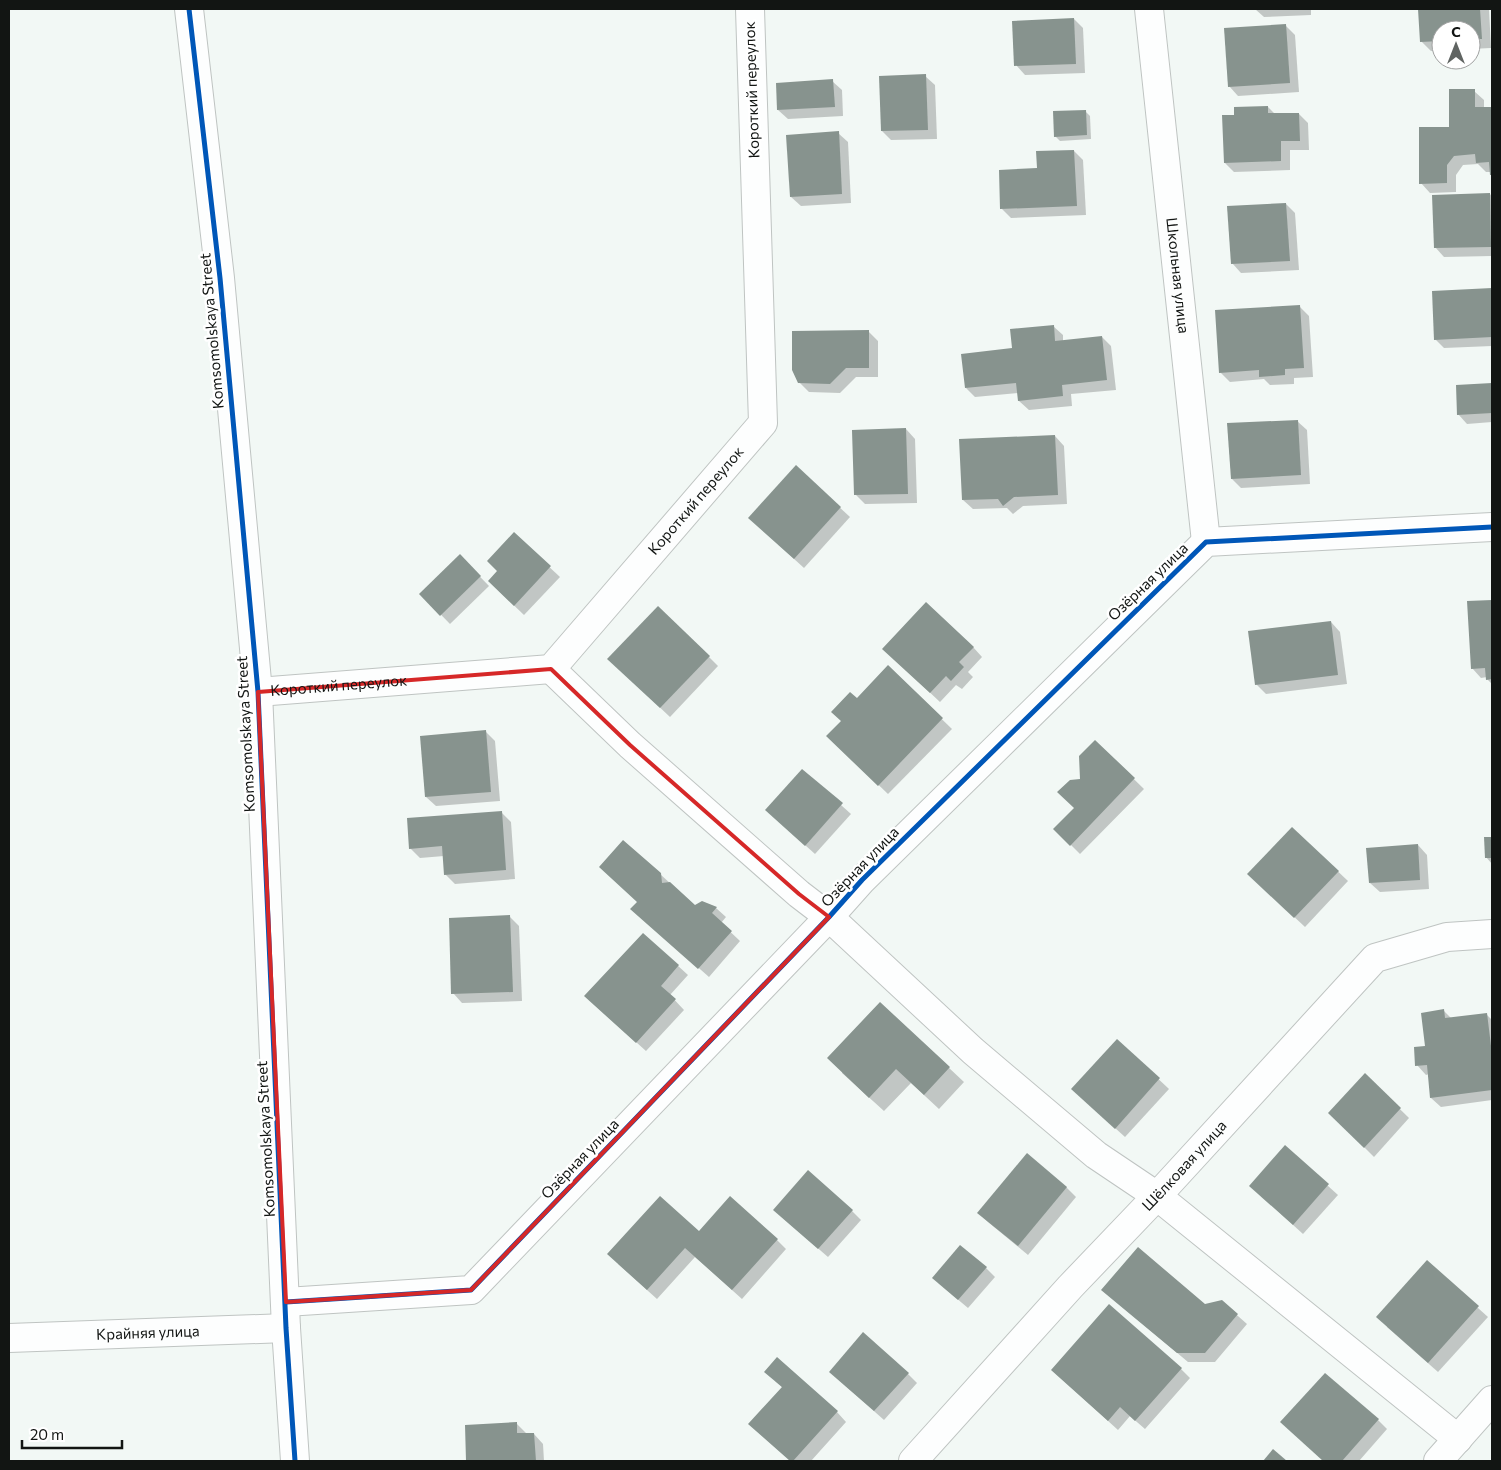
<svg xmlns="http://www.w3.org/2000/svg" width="1501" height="1470" font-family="Commissioner,sans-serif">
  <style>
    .shadow { fill: #0003 }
    .building { fill: #87938e }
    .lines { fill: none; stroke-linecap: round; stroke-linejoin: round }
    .minor-casing { stroke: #bfc4c2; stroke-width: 30 }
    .minor { stroke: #fdfefe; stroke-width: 28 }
    .cycleway-casing { stroke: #fff; stroke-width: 8 }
    .cycleway { stroke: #0057b8; stroke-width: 5 }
    .marked { fill: none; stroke: #d62828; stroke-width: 4; stroke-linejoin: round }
    .labels { text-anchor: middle; stroke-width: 5; stroke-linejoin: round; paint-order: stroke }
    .street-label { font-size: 15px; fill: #121513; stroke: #fff }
  </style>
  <rect width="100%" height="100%" fill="#f2f8f5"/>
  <g class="shadow">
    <polygon points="1255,9 1311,9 1311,15 1264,17"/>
    <polygon points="1420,9 1489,9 1491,48 1471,49 1471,30 1441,30 1441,50 1431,51 1421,41"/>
    <polygon points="1074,19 1083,28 1085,73 1025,75 1016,65"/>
    <polygon points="1286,26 1295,35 1299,92 1238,96 1229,86"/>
    <polygon points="925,76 935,85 937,139 891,140 882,131"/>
    <polygon points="832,81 842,90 843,116 788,119 778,110"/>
    <polygon points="1474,91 1484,100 1484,108 1492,108 1492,176 1491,172 1486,172 1478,164 1463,165 1456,175 1456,192 1430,193 1421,183 1450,128"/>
    <polygon points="1268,107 1275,114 1299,114 1308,123 1309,150 1290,150 1290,170 1234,172 1225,163"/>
    <polygon points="1086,112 1090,116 1091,139 1060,141 1055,136"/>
    <polygon points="838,133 848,142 851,203 801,206 791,197"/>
    <polygon points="1074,151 1083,160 1086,215 1011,218 1002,209 1038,170"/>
    <polygon points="1490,194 1492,197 1492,256 1444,257 1435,247"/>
    <polygon points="1286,204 1295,213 1299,270 1241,273 1232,263"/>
    <polygon points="1492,290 1492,346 1444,348 1435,339 1433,292"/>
    <polygon points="1299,306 1309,316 1313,377 1294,378 1294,384 1270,385 1264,379 1230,382 1220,372"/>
    <polygon points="1053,326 1063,335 1063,342 1102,337 1111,346 1116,390 1071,394 1072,406 1029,410 1019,401 1018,393 975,397 966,388 1013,349"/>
    <polygon points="868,331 878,341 878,377 856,377 840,393 809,392 799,382"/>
    <polygon points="1492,384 1492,422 1467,424 1458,414 1457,386"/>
    <polygon points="1297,421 1307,430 1310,484 1241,488 1232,479"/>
    <polygon points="906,429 915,439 917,503 865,504 856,495"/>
    <polygon points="1055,436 1064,446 1067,504 1023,506 1013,514 1007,508 973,509 963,500"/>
    <polygon points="796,467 850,517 804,568 759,527"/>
    <polygon points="514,534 560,577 524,615 499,591 499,572"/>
    <polygon points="460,556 489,586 450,624 421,594"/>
    <polygon points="1492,601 1492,684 1487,679 1487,677 1481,678 1472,668 1468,602"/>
    <polygon points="1331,622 1340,632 1347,684 1266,694 1256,684"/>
    <polygon points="973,647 982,657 968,672 973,677 962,689 956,685 940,702 893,658"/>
    <polygon points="709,657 718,666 670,717 618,668"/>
    <polygon points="888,667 952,729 888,794 837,745 842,721 857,700"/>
    <polygon points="486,732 495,741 500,801 436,806 426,797"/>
    <polygon points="1096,742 1144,789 1080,854 1055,829 1075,808 1081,780"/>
    <polygon points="802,770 851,814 815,854 776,819"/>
    <polygon points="501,812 511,822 515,879 455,884 445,874 444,856 420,858 410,848"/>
    <polygon points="1292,828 1348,881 1305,927 1258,883"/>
    <polygon points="1485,838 1492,838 1492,864 1486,857"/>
    <polygon points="1418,845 1427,855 1429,889 1380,892 1370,883"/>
    <polygon points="660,874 695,906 702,902 716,908 726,917 721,923 740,941 709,977 642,918 638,902"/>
    <polygon points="510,917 519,926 522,1001 462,1003 453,993"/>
    <polygon points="643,934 688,975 670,995 684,1010 646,1051 595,1005"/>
    <polygon points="880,1003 964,1082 939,1109 911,1083 884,1111 842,1073"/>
    <polygon points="1444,1011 1452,1019 1486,1014 1492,1020 1492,1100 1441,1107 1431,1098 1429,1074 1426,1075 1417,1065"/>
    <polygon points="1117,1040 1169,1089 1125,1137 1082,1098"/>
    <polygon points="1365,1075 1409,1118 1374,1157 1330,1113"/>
    <polygon points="1285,1147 1338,1195 1303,1234 1260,1195"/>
    <polygon points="1066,1187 1076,1197 1028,1255 988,1222 979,1213"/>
    <polygon points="852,1211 861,1220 828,1257 784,1219"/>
    <polygon points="699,1233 777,1240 786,1249 742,1299 695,1257 657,1299 618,1264"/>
    <polygon points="1427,1262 1488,1317 1438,1372 1387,1327"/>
    <polygon points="986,1268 995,1277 968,1308 943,1287"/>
    <polygon points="1113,1299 1205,1305 1221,1301 1247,1324 1215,1362 1188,1362"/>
    <polygon points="1181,1369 1190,1378 1145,1429 1130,1416 1118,1430 1052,1370"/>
    <polygon points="908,1374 917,1383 884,1420 840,1381"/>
    <polygon points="775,1381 837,1412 846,1422 811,1461 791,1461 759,1433 783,1388"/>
    <polygon points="1378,1420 1387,1429 1359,1461 1324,1461 1291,1431"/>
    <polygon points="517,1424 526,1433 534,1434 543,1444 544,1461 468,1461 466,1426"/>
  </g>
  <g class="building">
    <polygon points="1418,9 1480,9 1482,39 1471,39 1471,30 1441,30 1441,41 1420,42"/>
    <polygon points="1074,18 1076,64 1014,66 1012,21"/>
    <polygon points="1286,24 1290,83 1228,87 1224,28"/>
    <polygon points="926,74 928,130 881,131 879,76"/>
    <polygon points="833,79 835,107 777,110 776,83"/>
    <polygon points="1449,89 1475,89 1475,107 1492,107 1492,175 1490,175 1489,162 1476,163 1475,154 1454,156 1447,165 1447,183 1419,184 1419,127 1449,127"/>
    <polygon points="1268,106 1268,113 1299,113 1300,141 1281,141 1281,161 1224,163 1222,115 1234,115 1234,107"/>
    <polygon points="1086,110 1087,135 1054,137 1053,111"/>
    <polygon points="839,131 842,194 790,197 786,135"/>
    <polygon points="1074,150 1077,206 1000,209 999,170 1037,168 1036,151"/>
    <polygon points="1490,193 1491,247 1434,248 1432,195"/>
    <polygon points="1286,203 1290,261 1231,264 1227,206"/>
    <polygon points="1492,288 1492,337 1434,340 1432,291"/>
    <polygon points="1300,305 1304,368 1285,369 1285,375 1259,377 1259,370 1219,373 1215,310"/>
    <polygon points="1054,325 1055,341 1102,336 1107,380 1062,385 1063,396 1018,401 1016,383 965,388 961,354 1012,348 1010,329"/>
    <polygon points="869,330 869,368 846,368 830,384 798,383 792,370 792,331"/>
    <polygon points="1492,383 1492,413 1457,415 1456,385"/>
    <polygon points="1298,420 1301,475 1231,479 1227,423"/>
    <polygon points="906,428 908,494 854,495 852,430"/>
    <polygon points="1055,435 1058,495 1014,497 1003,506 998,499 962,500 959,439"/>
    <polygon points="796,465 841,507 794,559 748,518"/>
    <polygon points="514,532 551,566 514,606 488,581 497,571 487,561"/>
    <polygon points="460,554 481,576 440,616 419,594"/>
    <polygon points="1492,600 1492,679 1486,680 1485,668 1471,669 1467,601"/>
    <polygon points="926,602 974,647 959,662 964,667 951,681 946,676 930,693 882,649"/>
    <polygon points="658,606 710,656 660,708 607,659"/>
    <polygon points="1331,621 1338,675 1255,685 1248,631"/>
    <polygon points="888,665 943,718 878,786 826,736 841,721 831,712 850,692 857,698"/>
    <polygon points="486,730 491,792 425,797 420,736"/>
    <polygon points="1095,740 1135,778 1070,846 1053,829 1074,808 1057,792 1070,780 1080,779 1079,756"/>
    <polygon points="802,769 843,803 805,846 765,810"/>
    <polygon points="502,811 506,870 444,875 442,846 409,849 407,818"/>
    <polygon points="1292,827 1339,871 1294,918 1247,874"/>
    <polygon points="1484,837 1492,837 1492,858 1485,858"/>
    <polygon points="623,840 661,873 662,883 670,882 695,905 702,901 717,907 712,913 732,931 698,969 630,909 637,902 599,867"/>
    <polygon points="1418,844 1420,880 1369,883 1366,848"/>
    <polygon points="510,915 513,992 451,994 449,918"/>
    <polygon points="643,933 679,965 661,986 676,999 636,1043 584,996"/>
    <polygon points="880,1002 950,1067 924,1095 896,1069 869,1098 827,1058"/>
    <polygon points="1444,1009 1445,1018 1487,1013 1492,1054 1492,1090 1430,1098 1427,1065 1415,1066 1414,1047 1425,1046 1421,1013"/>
    <polygon points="1117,1039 1160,1078 1115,1129 1071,1089"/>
    <polygon points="1365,1073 1401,1108 1364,1148 1328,1113"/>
    <polygon points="1285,1145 1329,1184 1293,1225 1249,1186"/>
    <polygon points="1027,1153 1067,1187 1018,1246 977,1213"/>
    <polygon points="808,1170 853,1210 818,1249 773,1210"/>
    <polygon points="660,1196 699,1231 730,1196 778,1239 732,1290 685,1248 647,1290 607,1254"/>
    <polygon points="960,1245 987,1267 958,1300 932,1278"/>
    <polygon points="1138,1247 1205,1304 1222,1300 1238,1314 1205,1353 1177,1353 1101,1290"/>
    <polygon points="1427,1260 1479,1306 1428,1363 1376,1317"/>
    <polygon points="1109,1304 1182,1368 1135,1421 1120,1407 1108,1421 1051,1370"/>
    <polygon points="863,1332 909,1373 874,1411 829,1372"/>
    <polygon points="777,1357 838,1411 793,1461 790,1461 748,1424 782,1387 764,1372"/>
    <polygon points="1325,1373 1379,1419 1342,1461 1323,1461 1280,1422"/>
    <polygon points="517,1422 517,1433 534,1433 536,1461 466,1461 465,1425"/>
    <polygon points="1273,1449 1287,1461 1263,1461"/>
  </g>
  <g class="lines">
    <g class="minor-casing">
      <g id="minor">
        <polyline points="189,9 220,278 258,692 286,1328 295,1461"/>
        <path id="s1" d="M1149,9L1206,542"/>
        <polyline points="551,669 630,745 799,894 829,917 973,1051 1096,1155 1157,1196 1458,1439"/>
        <path id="s2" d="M258,692L551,669L763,423L750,9"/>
        <polyline points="286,1302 471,1290 829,917 862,880 1206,542 1492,527"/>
        <path id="s3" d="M9,1338L286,1328"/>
        <path id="s4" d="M913,1461L1070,1287L1157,1196L1375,958L1447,937L1492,934"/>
        <polyline points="1438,1461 1492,1400"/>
      </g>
    </g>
    <use href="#minor" class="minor"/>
    <g class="cycleway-casing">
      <g id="cycleway">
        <polyline points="189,9 220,278 258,692 286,1328 295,1461"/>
        <polyline points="286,1302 471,1290 829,917 862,880 1206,542 1492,527"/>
      </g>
    </g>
    <use href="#cycleway" class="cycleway"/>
  </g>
  <path class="marked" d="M551,669L630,745L799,894L829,917L471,1290L286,1302L258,692Z"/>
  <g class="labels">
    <g class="street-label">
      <text transform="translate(752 90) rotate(-92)" y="5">Короткий переулок</text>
      <text dy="5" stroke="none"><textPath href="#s1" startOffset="268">Школьная улица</textPath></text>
      <text transform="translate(212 331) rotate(-95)" y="5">Komsomolskaya Street</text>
      <text dy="5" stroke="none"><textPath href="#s2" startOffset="516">Короткий переулок</textPath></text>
      <text transform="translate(1148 582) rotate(-44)" y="5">Озёрная улица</text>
      <text dy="5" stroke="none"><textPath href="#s2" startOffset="81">Короткий переулок</textPath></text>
      <text transform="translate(246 734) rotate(-93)" y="5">Komsomolskaya Street</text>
      <text transform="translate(860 867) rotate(-46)" y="5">Озёрная улица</text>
      <text transform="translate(266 1139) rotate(-93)" y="5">Komsomolskaya Street</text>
      <text transform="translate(580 1159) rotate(-46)" y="5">Озёрная улица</text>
      <text dy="5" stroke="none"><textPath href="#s4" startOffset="401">Шёлковая улица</textPath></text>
      <text dy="5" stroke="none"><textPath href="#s3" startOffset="139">Крайняя улица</textPath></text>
    </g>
  </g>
  <rect width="1501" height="1470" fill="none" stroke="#121513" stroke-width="20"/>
  <g transform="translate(1456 45)"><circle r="24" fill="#ffffff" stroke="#a0a1a1"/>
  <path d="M0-4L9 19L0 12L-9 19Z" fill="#606462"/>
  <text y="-8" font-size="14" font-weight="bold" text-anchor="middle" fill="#121513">С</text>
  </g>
  <path d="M22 1440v8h100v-8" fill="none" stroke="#121513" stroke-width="2.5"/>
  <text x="30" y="1440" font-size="15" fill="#121513" stroke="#ffffff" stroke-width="4" paint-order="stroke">20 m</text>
</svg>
